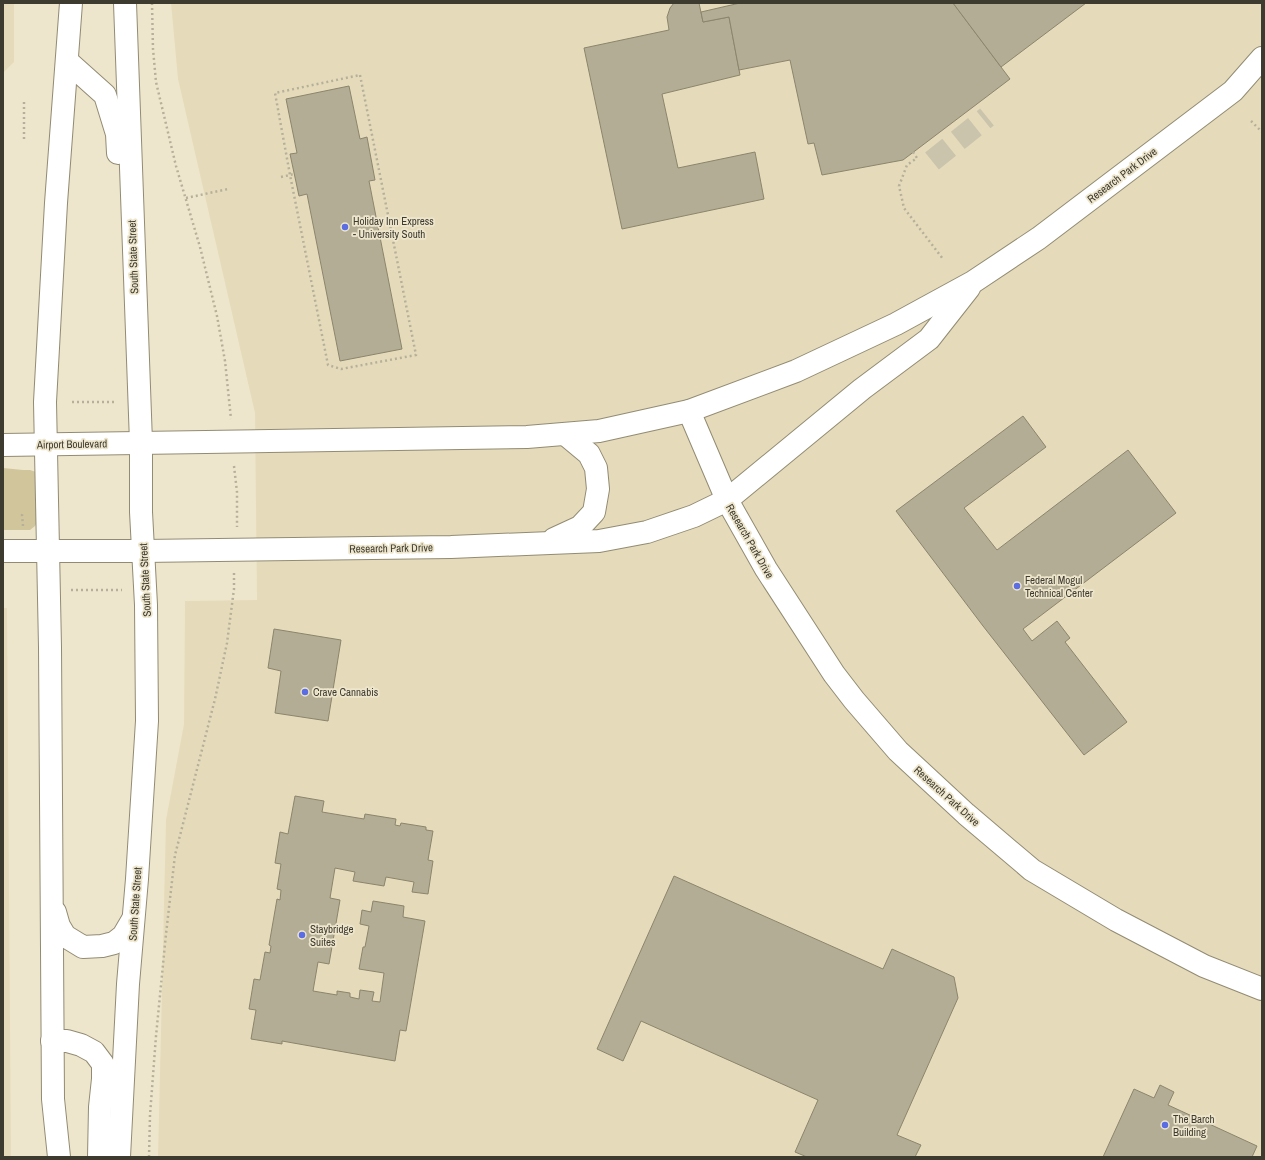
<svg xmlns="http://www.w3.org/2000/svg" width="1265" height="1160" font-family="'Archivo Narrow',sans-serif">
  <style>
    .built { fill: #e5dbba }
    .green { fill: #d1c59c }
    .building { fill: #b4ad95; stroke: #8c856d }
    .lines { fill: none; stroke-linecap: round; stroke-linejoin: round }
    .minor-tunnel { stroke: #cbc4ad; stroke-width: 22; stroke-dasharray: 22 11; stroke-linecap: butt }
    .minor-casing { stroke: #928b73; stroke-width: 24 }
    .major-casing { stroke: #928b73; stroke-width: 24 }
    .path { stroke: #b6b09b; stroke-width: 2.5; stroke-dasharray: 2 3; stroke-linecap: butt }
    .minor { stroke: #fff; stroke-width: 22 }
    .major { stroke: #fff; stroke-width: 22 }
    .poi-dot { fill: #5b6de4; stroke: #eee6cc; stroke-width: 1.5 }
    .labels { text-anchor: middle; stroke-width: 3.5; stroke-linejoin: round; paint-order: stroke }
    .street-label { font-size: 11px; fill: #3d3a30; stroke: #eee6cc }
    .poi-label { font-size: 11px; fill: #3d3a30; stroke: #eee6cc; text-anchor: start }
  </style>
  <rect width="100%" height="100%" fill="#eee6cc"/>
  <g class="built">
    <polygon points="3,3 14,3 14,62 3,73"/>
    <polygon points="171,3 1262,3 1262,1157 158,1157 166,820 184,724 185,601 257,600 255,413 178,79"/>
    <polygon points="3,608 7,608 11,1157 3,1157"/>
  </g>
  <polygon class="green" points="3,468 23,470 30,470 36,472 38,521 35,526 30,530 3,530"/>
  <g class="building">
    <polygon points="674,3 699,3 703,22 729,17 740,75 662,94 678,168 755,152 764,199 622,229 584,48 669,30 667,17 670,8"/>
    <polygon points="740,3 953,3 1010,79 903,160 822,175 814,143 808,144 790,60 739,70 729,17 703,22 701,12"/>
    <polygon points="953,3 1086,3 1001,67"/>
    <polygon points="349,86 360,139 367,137 375,180 369,181 402,349 340,361 307,194 299,196 290,154 297,153 286,99"/>
    <polygon points="1023,416 1046,447 964,508 997,550 1128,450 1176,513 1023,629 1032,641 1057,621 1070,638 1065,642 1127,722 1084,755 983,626 896,511"/>
    <polygon points="274,629 341,640 328,721 275,713 281,671 268,668"/>
    <polygon points="295,796 324,801 322,812 364,819 365,814 396,819 395,825 400,826 401,823 426,827 426,830 433,831 428,860 433,861 428,894 412,892 414,882 386,877 384,886 353,881 355,872 335,868 330,898 340,900 329,964 318,962 313,991 337,995 337,991 350,993 350,997 359,999 360,990 374,992 372,1001 380,1002 384,973 359,969 363,947 365,947 369,926 360,924 362,910 371,912 373,901 404,906 403,917 425,921 406,1031 400,1030 395,1061 282,1041 282,1044 251,1039 256,1010 249,1009 254,979 260,980 265,952 270,953 271,946 269,945 277,899 280,900 281,890 277,889 281,864 275,863 280,832 288,834"/>
    <polygon points="674,876 883,969 892,949 954,977 958,998 897,1135 921,1145 915,1157 807,1157 795,1152 818,1100 641,1021 623,1061 597,1049"/>
    <polygon points="1160,1085 1174,1092 1168,1105 1257,1146 1252,1157 1103,1157 1134,1089 1154,1098"/>
  </g>
  <g class="lines">
    <polyline class="minor-tunnel" points="932,161 987,117"/>
    <g class="minor-casing">
      <g id="minor">
        <polyline points="689,411 727,500 766,569 834,674 854,700 898,751 966,814 1032,870 1116,920 1204,966 1262,989"/>
        <polyline points="3,445 527,437 599,431 689,411 796,371 896,324 973,282 1039,238 1233,91 1262,58"/>
        <polyline points="554,539 580,527 594,512 598,489 596,468 589,454 565,434"/>
        <polyline points="3,551 143,551 451,547 599,541 647,532 694,516 727,500 862,389 929,339 969,288"/>
      </g>
    </g>
    <g class="major-casing">
      <g id="major">
        <polyline points="67,61 105,95 117,134 118,153"/>
        <polyline points="55,912 59,926 65,936 83,947 102,946 114,943 123,936 133,919"/>
        <polyline points="52,1041 67,1041 81,1045 94,1052 103,1064 103,1079 100,1107 99,1157"/>
        <polyline points="59,1157 53,1099 50,647 45,402 56,203 71,3"/>
        <polyline points="119,1157 128,984 137,879 147,721 146,605 141,512 141,442 125,3"/>
      </g>
    </g>
    <g class="path">
      <polyline points="152,3 153,49 156,82 176,166 200,247 217,316 225,361 231,419"/>
      <polygon points="360,75 416,355 341,369 328,365 290,175 275,93"/>
      <polyline points="24,102 24,140"/>
      <polyline points="1251,121 1262,132"/>
      <polyline points="913,152 917,158 907,165 899,186 904,208 943,259"/>
      <polyline points="281,177 294,174"/>
      <polyline points="186,198 228,189"/>
      <polyline points="72,402 117,402"/>
      <polyline points="234,466 237,492 237,527"/>
      <polyline points="23,526 22,515 23,512"/>
      <polyline points="71,590 122,590"/>
      <polyline points="149,1157 150,1115 156,1036 166,934 175,855 215,699 227,643 234,589 234,572"/>
    </g>
    <use href="#minor" class="minor"/>
    <use href="#major" class="major"/>
  </g>
  <g class="poi-dot">
    <circle cx="345" cy="227" r="4"/>
    <circle cx="1017" cy="586" r="4"/>
    <circle cx="305" cy="692" r="4"/>
    <circle cx="302" cy="935" r="4"/>
    <circle cx="1165" cy="1125" r="4"/>
  </g>
  <g class="labels">
    <g class="street-label">
      <text transform="translate(1122 175) rotate(-37)" y="4">Research Park Drive</text>
      <text transform="translate(133 257) rotate(-92)" y="4">South State Street</text>
      <text transform="translate(72 444) rotate(-1)" y="4">Airport Boulevard</text>
      <text transform="translate(750 541) rotate(60)" y="4">Research Park Drive</text>
      <text transform="translate(391 548) rotate(-1)" y="4">Research Park Drive</text>
      <text transform="translate(145 580) rotate(-93)" y="4">South State Street</text>
      <text transform="translate(947 796) rotate(42)" y="4">Research Park Drive</text>
      <text transform="translate(135 904) rotate(-86)" y="4">South State Street</text>
    </g>
    <g class="poi-label">
      <text x="353" y="225">Holiday Inn Express<tspan x="353" dy="13">- University South</tspan></text>
      <text x="1025" y="584">Federal Mogul<tspan x="1025" dy="13">Technical Center</tspan></text>
      <text x="313" y="696">Crave Cannabis</text>
      <text x="310" y="933">Staybridge<tspan x="310" dy="13">Suites</tspan></text>
      <text x="1173" y="1123">The Barch<tspan x="1173" dy="13">Building</tspan></text>
    </g>
  </g>
  <rect width="1265" height="1160" fill="none" stroke="#3d3a30" stroke-width="8"/>
</svg>
